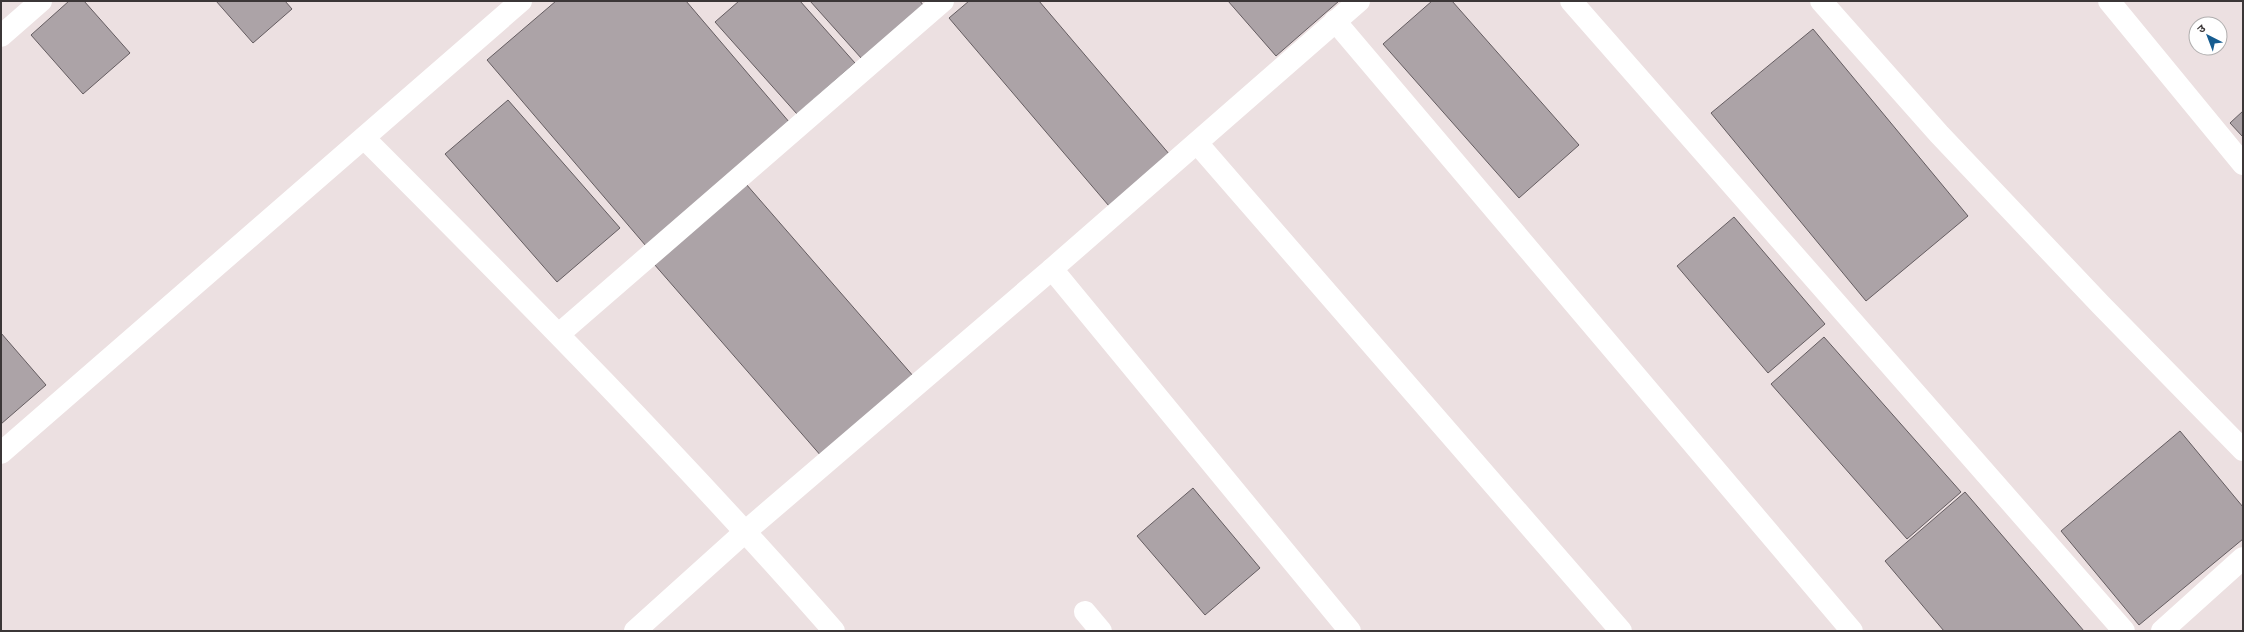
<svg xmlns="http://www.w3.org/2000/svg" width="2244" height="632" font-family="Roboto,'Noto Sans Devanagari',sans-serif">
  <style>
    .building { fill: #aca3a7; stroke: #655d61 }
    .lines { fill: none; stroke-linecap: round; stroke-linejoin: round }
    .minor { stroke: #fff; stroke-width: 22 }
  </style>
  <rect width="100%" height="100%" fill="#ece0e1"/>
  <g class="building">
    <polygon points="69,1 84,1 130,53 83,94 31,35"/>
    <polygon points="216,1 285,1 292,9 253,43"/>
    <polygon points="556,1 686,1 790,123 646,246 487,60"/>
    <polygon points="739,1 800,1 855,63 797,114 715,22"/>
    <polygon points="810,1 920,1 923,5 862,59"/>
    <polygon points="969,1 1039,1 1170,155 1109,206 949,18"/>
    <polygon points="1228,1 1339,1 1276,56"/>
    <polygon points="1432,1 1452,1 1579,145 1519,198 1383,44"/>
    <polygon points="1813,29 1968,216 1866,301 1711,113"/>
    <polygon points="508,100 620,228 557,282 445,154"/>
    <polygon points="2243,111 2243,137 2230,123"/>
    <polygon points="746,184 914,377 822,457 654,264"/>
    <polygon points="1734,217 1825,324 1768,373 1677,266"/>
    <polygon points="1,333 46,385 1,424"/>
    <polygon points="1824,337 1961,492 1907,539 1771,384"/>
    <polygon points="2180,431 2243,507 2243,539 2139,625 2061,531"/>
    <polygon points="1193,488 1260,568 1205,615 1137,536"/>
    <polygon points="1965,492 2084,631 1944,631 1885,561"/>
  </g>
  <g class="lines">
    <g class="minor">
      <polyline points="1571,1 2124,631"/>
      <polyline points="1821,1 1939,134 2101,305 2243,450"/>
      <polyline points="2109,1 2243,164"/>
      <polyline points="1335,21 1852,631"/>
      <polyline points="1,36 41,1"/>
      <path d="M365,139C525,299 684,460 834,631"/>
      <polyline points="1197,143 1621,631"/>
      <polyline points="1052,269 1350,631"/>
      <polyline points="559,334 943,1"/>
      <polyline points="1,453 521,1"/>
      <polyline points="1085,612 1101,631"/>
      <polyline points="635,631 746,531 1052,269 1359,1"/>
      <polyline points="2162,631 2243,558"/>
    </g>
  </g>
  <rect width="2244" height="632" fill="none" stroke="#3b3637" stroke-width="4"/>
  <g transform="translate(2208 36) rotate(318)"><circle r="19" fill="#ffffff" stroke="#b1afaf"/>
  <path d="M0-3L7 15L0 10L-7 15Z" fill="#165c90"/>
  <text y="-6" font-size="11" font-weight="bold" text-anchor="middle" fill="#3b3637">उ</text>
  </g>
</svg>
